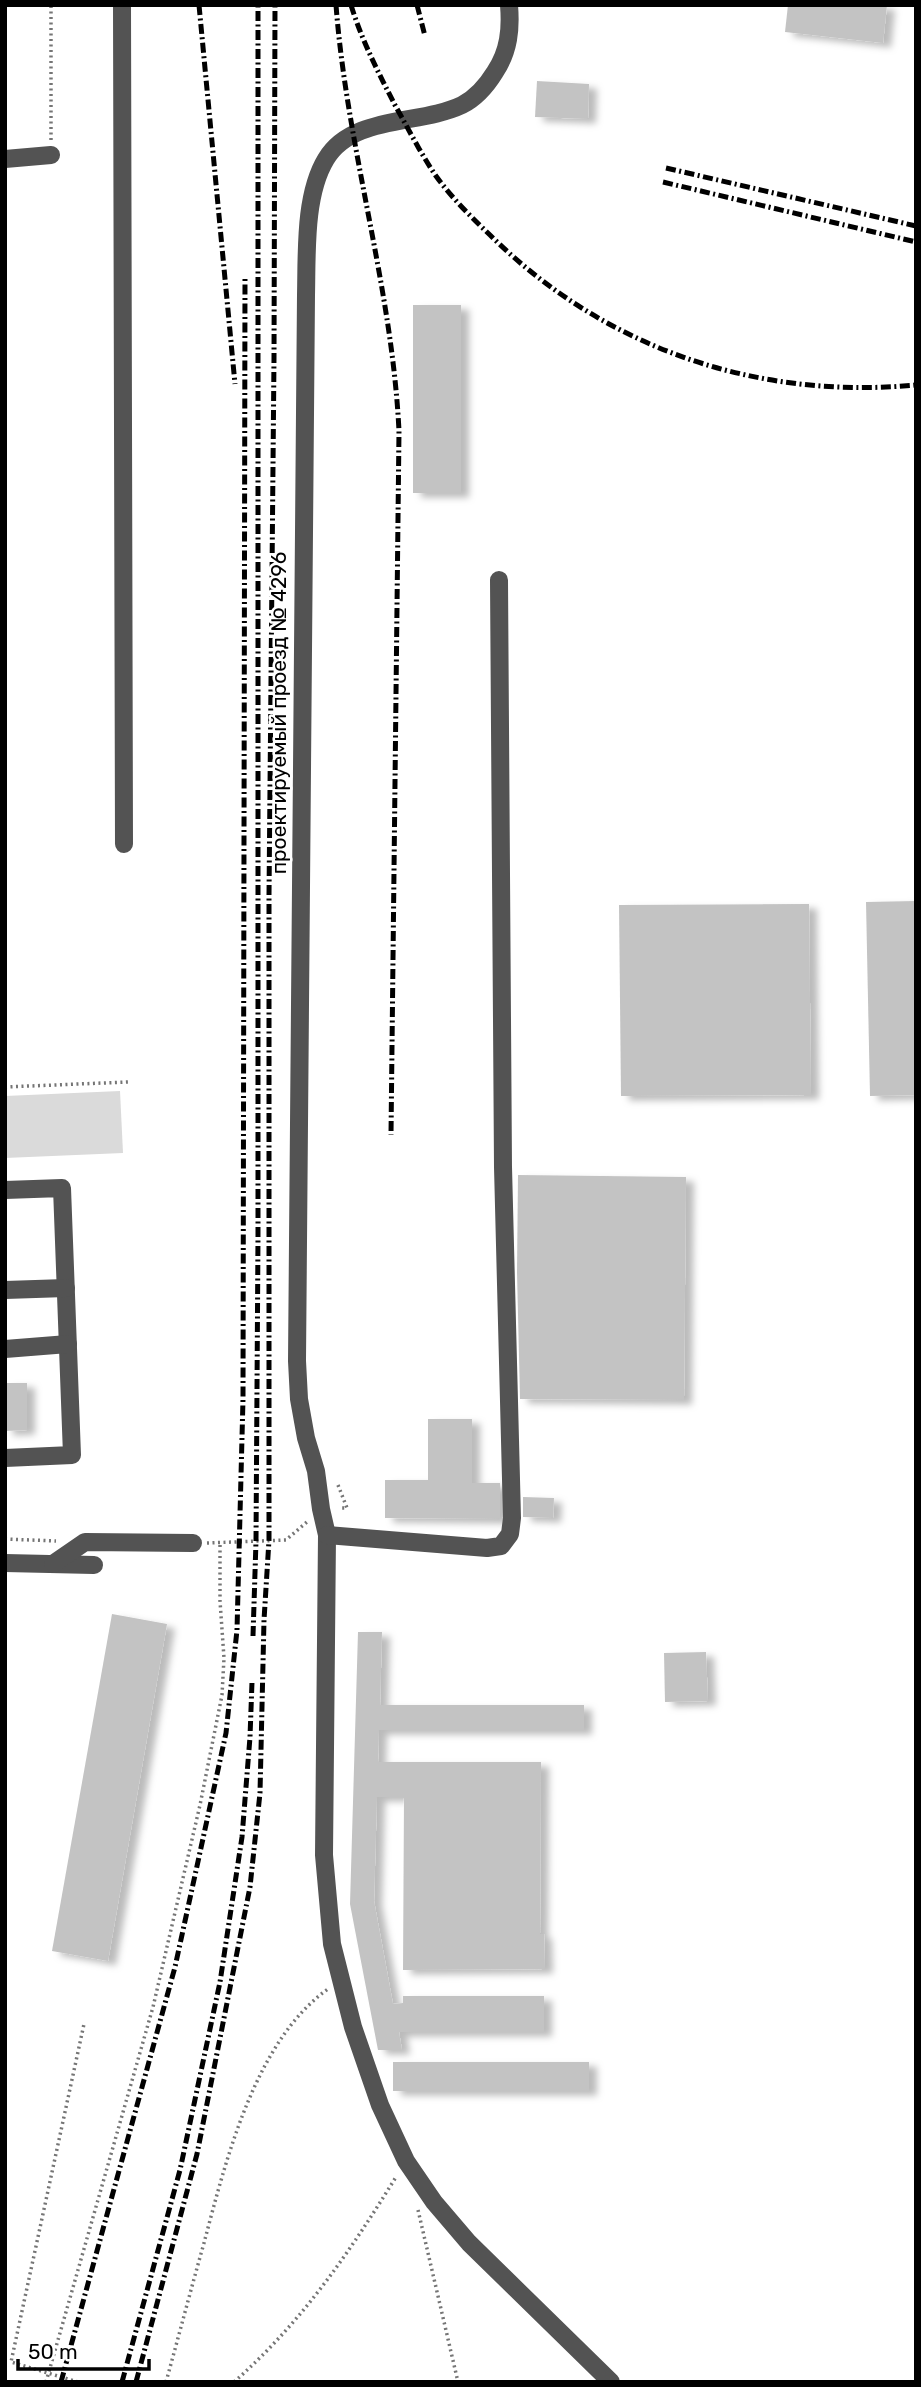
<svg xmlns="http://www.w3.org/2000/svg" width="921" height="2387" font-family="Rubik,sans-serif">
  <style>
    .green { fill: #dadada }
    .building { fill: #c3c3c3; filter: url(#shadow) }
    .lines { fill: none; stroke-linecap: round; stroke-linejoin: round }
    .path { stroke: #757575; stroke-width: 3.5; stroke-dasharray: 2 3.5; stroke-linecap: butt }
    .minor { stroke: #535353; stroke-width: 18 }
    .rail { stroke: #000; stroke-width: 5; stroke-dasharray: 10 3.5 2 3.5; stroke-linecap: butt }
    .path-bridge { stroke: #757575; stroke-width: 3.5; stroke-dasharray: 2 3.5; stroke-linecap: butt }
    .labels { text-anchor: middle; stroke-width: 5; stroke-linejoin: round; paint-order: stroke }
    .street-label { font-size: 21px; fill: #000; stroke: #fff }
  </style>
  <defs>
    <filter id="shadow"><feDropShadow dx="8" dy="4.5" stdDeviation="3.5" flood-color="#0004"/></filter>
  </defs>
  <rect width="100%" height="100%" fill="#fff"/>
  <polygon class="green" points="120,1091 123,1153 5,1158 5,1096"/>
  <g class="building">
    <polygon points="788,5 887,5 883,43 785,32"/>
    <polygon points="537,81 589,84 588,119 535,117"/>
    <rect x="413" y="305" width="48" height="188"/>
    <polygon points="916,901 916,1095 870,1096 866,902"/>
    <polygon points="809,904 811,1095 621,1096 619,905"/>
    <polygon points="518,1175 686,1177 684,1400 520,1399 517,1272"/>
    <polygon points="5,1383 27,1383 27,1430 5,1431"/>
    <polygon points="428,1419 472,1419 472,1483 500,1483 500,1519 385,1518 385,1480 428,1480"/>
    <polygon points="523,1497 554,1498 553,1518 523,1517"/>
    <polygon points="112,1614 167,1624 108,1961 52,1951"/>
    <polygon points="358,1632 382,1632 380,1705 584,1705 584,1730 379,1730 378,1762 541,1762 540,1934 544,1934 545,1969 403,1970 404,1797 377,1797 374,1901 393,2004 403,2003 403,1996 544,1996 544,2032 399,2032 402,2050 378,2050 350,1904"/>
    <polygon points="706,1652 708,1701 665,1702 664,1653"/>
    <rect x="393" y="2062" width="196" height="29"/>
  </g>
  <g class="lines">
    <g class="path">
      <polyline points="51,140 51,5"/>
      <polyline points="5,1087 128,1082"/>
      <polyline points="338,1485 347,1508 339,1508"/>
      <polyline points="5,1539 56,1541"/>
      <polyline points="207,1543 286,1540 308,1521"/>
      <polyline points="418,2210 458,2382"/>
      <polyline points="52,2361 153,2007 200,1805 222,1695 224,1658 220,1601 220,1543"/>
      <polyline points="78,2382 11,2362 84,2024"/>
      <path d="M166,2382C179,2335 191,2289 204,2243C226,2160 255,2041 328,1989"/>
      <path d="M234,2382C302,2322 349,2253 396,2177"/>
    </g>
    <g class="minor">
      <polyline points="122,5 124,844"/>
      <path d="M509,5C511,29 509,51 495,72C487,85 476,98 462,105C420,125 352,115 326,159C304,195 307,254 306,295L297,1361L299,1399L306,1438L316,1471L321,1509L327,1535L324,1855L332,1944L353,2027L380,2105L406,2161L434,2202L469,2243L611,2382"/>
      <polyline points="5,159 51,155"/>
      <polyline points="5,1190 62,1188 72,1455 5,1458"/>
      <polyline points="5,1290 66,1288"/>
      <polyline points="5,1349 68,1344"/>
      <polyline points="327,1535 487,1548 501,1546 510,1534 512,1518 503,1167 499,580"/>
      <polyline points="5,1563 94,1565"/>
      <polyline points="53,1564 85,1542 193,1543"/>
    </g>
    <g class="rail">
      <polyline points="199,5 235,384"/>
      <path d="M336,5C347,149 392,287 399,431L391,1135"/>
      <path d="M351,5C362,41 379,74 396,107C409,130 421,154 436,176C451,197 471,217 490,235C604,348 756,400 916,385"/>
      <polyline points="417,5 425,36"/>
      <polyline points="666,168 916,226"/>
      <polyline points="663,182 916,242"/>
      <polyline points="253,1636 256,1541 258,1236 258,5"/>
      <polyline points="61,2382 175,1967 226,1733 237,1630 243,1399 245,278"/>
      <polyline points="122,2382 180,2170 220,1982 242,1837 250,1737 252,1682"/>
      <polyline points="136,2382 197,2154 250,1887 260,1793 264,1620 269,1540 269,895 274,358 275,5"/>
    </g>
    <polyline class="path-bridge" points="46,2382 52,2361"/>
  </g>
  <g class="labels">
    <g class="street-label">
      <text transform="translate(279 713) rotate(-90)" y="7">проектируемый проезд № 4296</text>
    </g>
  </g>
  <rect width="921" height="2387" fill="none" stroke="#000000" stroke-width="14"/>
  <path d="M18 2359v10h131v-10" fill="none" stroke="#000000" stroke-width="3.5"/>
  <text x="28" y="2359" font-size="21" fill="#000000" stroke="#ffffff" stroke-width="5" paint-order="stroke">50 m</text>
</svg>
